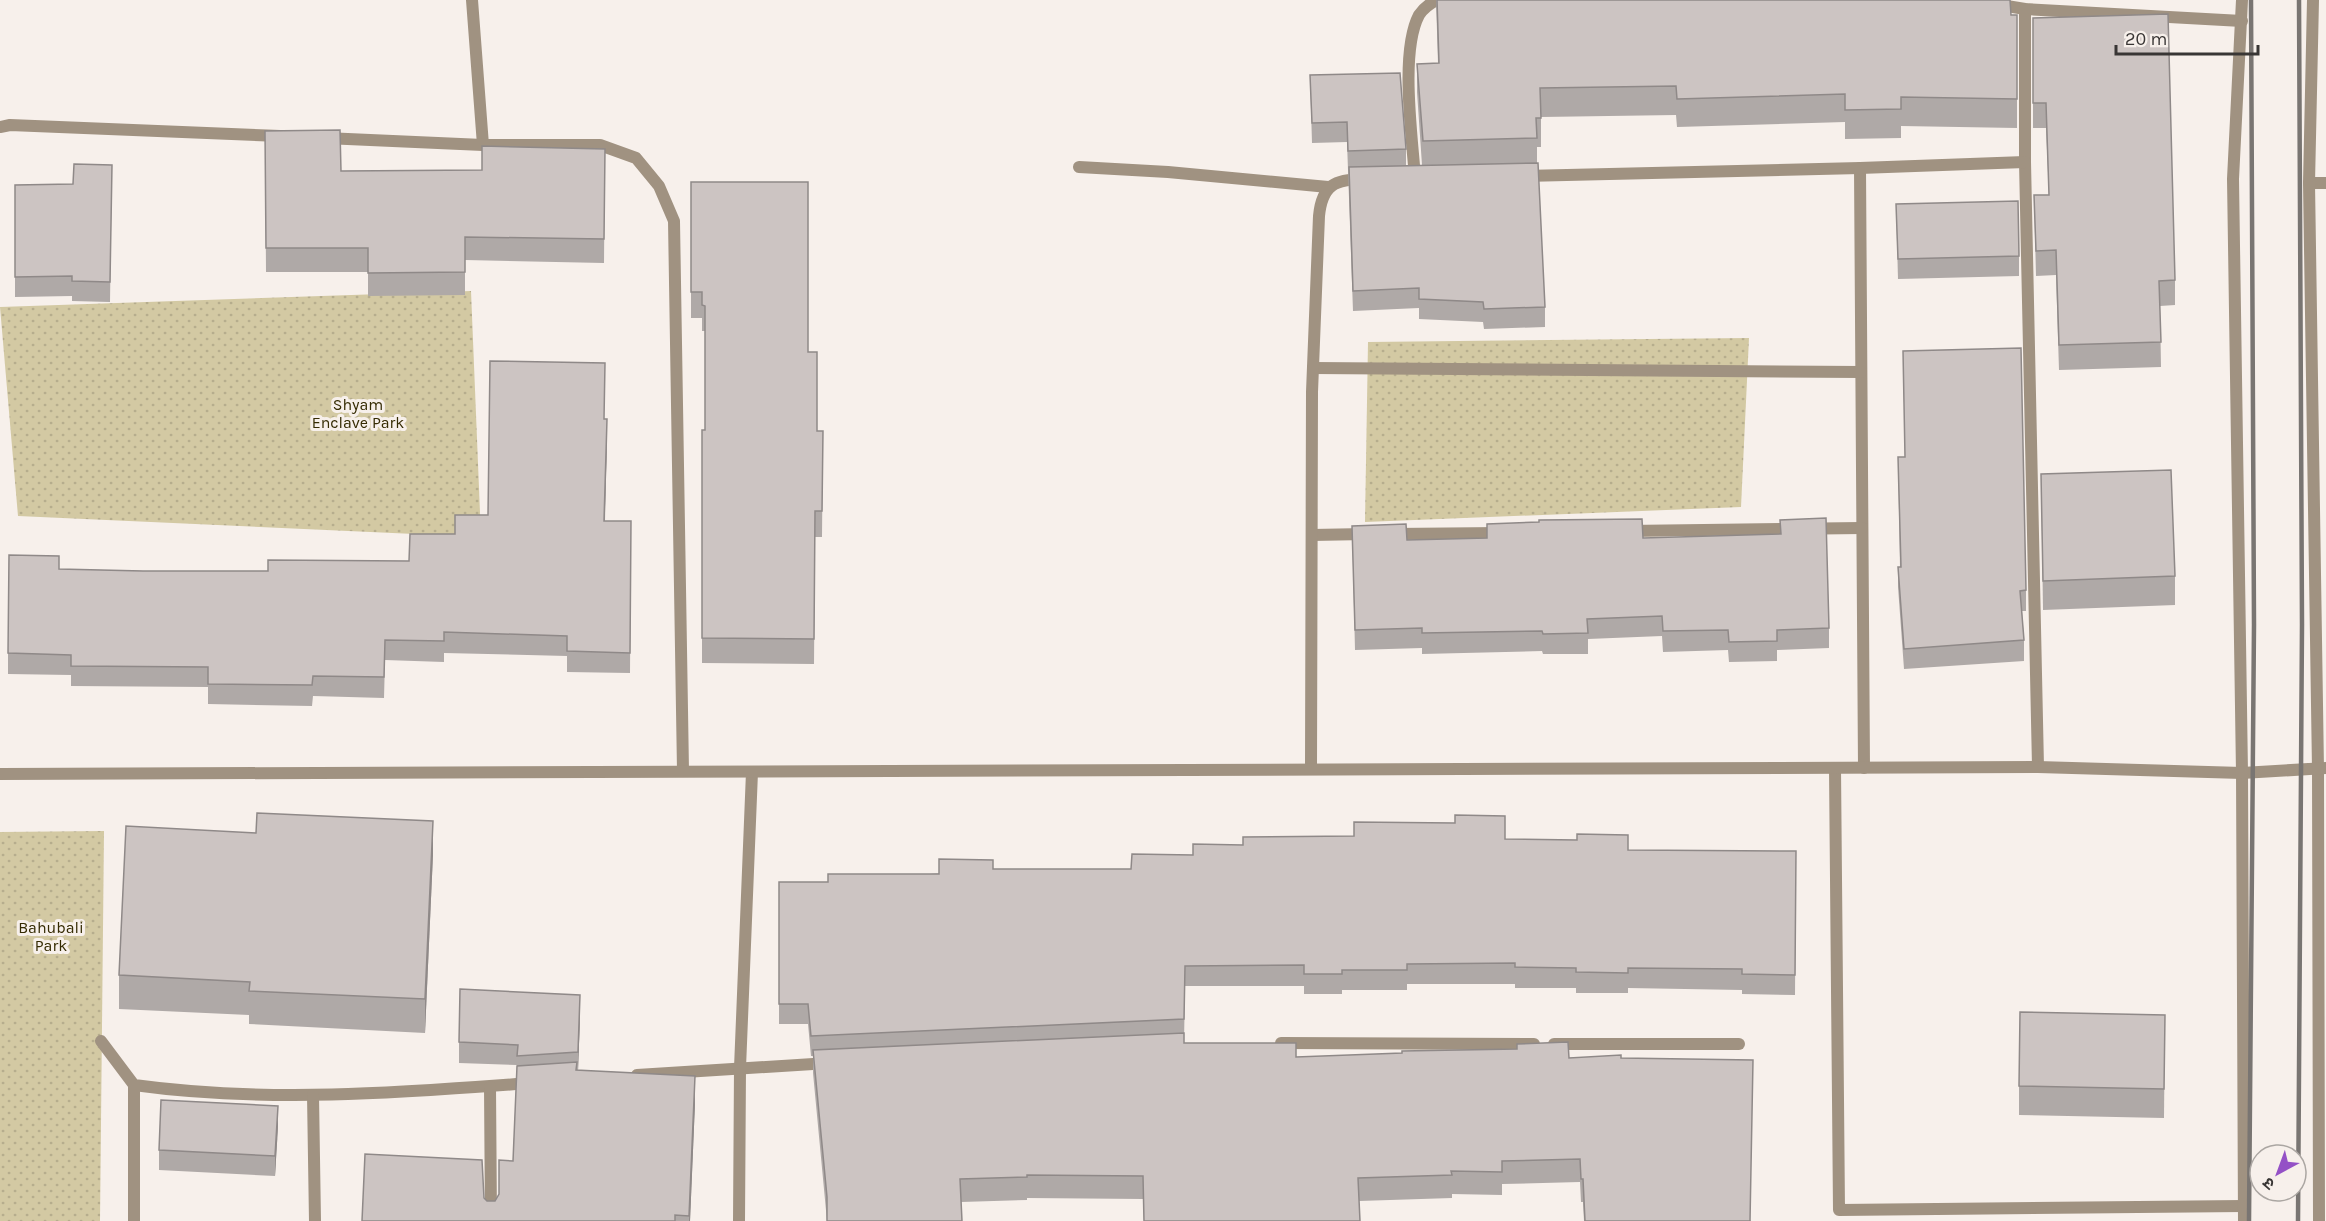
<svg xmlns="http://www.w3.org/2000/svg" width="2326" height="1221" font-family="Karla,'Noto Sans Devanagari',sans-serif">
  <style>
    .park { fill: url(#park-dots) }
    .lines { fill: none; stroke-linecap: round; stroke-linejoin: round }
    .service { stroke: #a09281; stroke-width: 12 }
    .minor { stroke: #a09281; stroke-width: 12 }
    .tertiary { stroke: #a09281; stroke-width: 12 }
    .rail { stroke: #797572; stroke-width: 4.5 }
    .wall { fill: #afa9a7 }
    .shaded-wall { fill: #8f8988 }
    .building { fill: #ccc4c2; stroke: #8f8988; stroke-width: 1.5 }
    .labels { text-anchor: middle; stroke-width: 6; stroke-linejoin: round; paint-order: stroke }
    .park-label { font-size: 16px; fill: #352b03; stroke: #f7f0eb }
  </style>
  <defs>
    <pattern id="park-dots" width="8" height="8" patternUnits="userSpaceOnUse" patternTransform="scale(1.5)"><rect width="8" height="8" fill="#d3c9a3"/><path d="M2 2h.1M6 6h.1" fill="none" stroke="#b6ad8d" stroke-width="1.8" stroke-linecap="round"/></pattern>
  </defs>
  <rect width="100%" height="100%" fill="#f7f0eb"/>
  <g class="park">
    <polygon points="471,291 481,537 18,516 0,307"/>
    <polygon points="1749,338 1741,507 1365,522 1368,342"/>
    <polygon points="104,831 100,1221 0,1221 0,832"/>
  </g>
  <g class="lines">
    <polyline class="service" points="1079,167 1168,172 1328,187"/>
    <g class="minor">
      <polyline points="472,0 483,145"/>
      <polyline points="1971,0 2025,9 2242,21"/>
      <polyline points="2025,9 2025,162 2038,767"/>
      <polyline points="0,127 10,125 280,136"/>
      <polyline points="325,138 483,145 600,145 636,158 659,186 674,221 683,771"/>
      <polyline points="1860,168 1864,768"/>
      <polyline points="1522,176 1860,168 2025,162"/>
      <path d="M1415,178C1412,135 1400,51 1419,15C1423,9 1431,3 1437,0"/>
      <polyline points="2309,183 2326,183"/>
      <polyline points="1313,368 1861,372"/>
      <polyline points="1627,531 1862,528"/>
      <polyline points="1393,534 1501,533"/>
      <polyline points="1312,535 1366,534"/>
      <polyline points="1835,768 1839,1210 2244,1206"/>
      <path d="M1311,769L1312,392L1319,216C1322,185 1335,179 1364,179"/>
      <path d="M101,1041L134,1085C264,1103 399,1093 530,1083"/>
      <polyline points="1281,1043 1534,1044"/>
      <polyline points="1554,1044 1739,1044"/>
      <polyline points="637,1075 829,1063"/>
      <polyline points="490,1087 491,1221"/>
      <polyline points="313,1095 315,1221"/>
      <polyline points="134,1221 134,1085"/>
      <polyline points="739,1221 740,1068 752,772"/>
    </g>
    <g class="tertiary">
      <polyline points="2242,0 2233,179 2242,773 2244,1221"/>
      <polyline points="2313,0 2309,183 2318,769 2319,1221"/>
      <polyline points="0,774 2038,767 2242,773 2326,768"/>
    </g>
    <g class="rail">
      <polyline points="2249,1221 2254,624 2251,0"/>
      <polyline points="2298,1221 2302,624 2299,0"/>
    </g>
  </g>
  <g class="wall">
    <polygon points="1436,0 2010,0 2011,15 2017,15 2017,128 1901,126 1901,138 1845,139 1845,122 1677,127 1676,115 1541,117 1541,147 1537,147 1537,163 1545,307 1545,327 1484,329 1483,322 1419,319 1419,308 1353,311 1347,142 1312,143 1310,75 1406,149 1406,166 1422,165 1417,92 1417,64 1438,63"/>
    <polygon points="2033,18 2175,280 2175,305 2160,306 2161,367 2059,370 2056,275 2036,276 2034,195 2049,195 2046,128 2033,128"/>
    <polygon points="265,131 341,171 482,170 605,149 604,263 465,260 465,295 368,296 368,272 266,272"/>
    <polygon points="112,165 110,302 72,301 72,296 15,297 15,185 73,184"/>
    <polygon points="691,182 808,352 817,431 823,431 822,537 815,537 814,664 702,663 702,430 705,430 705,331 702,331 702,318 691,318"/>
    <polygon points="1896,204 2019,256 2019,276 1898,279"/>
    <polygon points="1903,351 2026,590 2026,611 2022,611 2024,640 2024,661 1904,669 1898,587 1898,567 1900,567 1898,457 1905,457"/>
    <polygon points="605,419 607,439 605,521 631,521 630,673 567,672 567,656 444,653 444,662 385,660 384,698 313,696 312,706 208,704 208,687 71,686 71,675 8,674 8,653 59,569 143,571 268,571 409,561 488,515"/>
    <polygon points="2041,474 2175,576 2175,605 2043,610"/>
    <polygon points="1352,526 1407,540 1643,538 1829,628 1829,648 1777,650 1777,661 1729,662 1728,650 1663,652 1662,636 1588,639 1588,654 1543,654 1542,651 1422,654 1422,648 1355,650"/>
    <polygon points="1505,839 1628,850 1796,851 1795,995 1742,994 1742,990 1628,988 1628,993 1576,993 1576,988 1515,988 1515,984 1407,984 1407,990 1342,990 1342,994 1304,994 1304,986 1185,986 1184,1043 1296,1057 1621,1058 1751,1221 1584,1221 1583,1202 1581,1202 1580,1182 1502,1184 1502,1195 1452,1194 1452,1198 1359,1201 1360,1221 1144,1221 1143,1199 1027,1198 1027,1200 961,1202 962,1221 827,1221 813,1073 813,1056 811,1056 808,1024 779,1024 779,882 828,882 993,869 1131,869 1243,845"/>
    <polygon points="433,854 425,1033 249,1024 249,1015 119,1009 119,975"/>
    <polygon points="580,1015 578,1070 695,1103 690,1221 362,1221 484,1198 487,1201 495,1201 499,1194 513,1161 517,1065 459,1063 459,1042"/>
    <polygon points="2165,1015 2164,1118 2019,1115 2019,1086"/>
    <polygon points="278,1126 275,1176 159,1170 159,1150"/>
  </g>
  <g class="shaded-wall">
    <polygon points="607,419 607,439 604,541 604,521"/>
    <polygon points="433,821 433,854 425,1033 425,999"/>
    <polygon points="580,995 580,1015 578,1072 578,1052"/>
    <polygon points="695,1076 695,1103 690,1221 689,1221"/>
    <polygon points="278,1106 278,1126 275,1176 275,1156"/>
  </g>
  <g class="building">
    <polygon points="1437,0 2010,0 2011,15 2017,15 2017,99 1901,97 1901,109 1845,110 1845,94 1677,99 1676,86 1540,88 1541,118 1536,118 1537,138 1423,141 1417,64 1439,63"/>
    <polygon points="2168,14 2175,280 2159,281 2161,342 2059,345 2056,250 2036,251 2034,195 2049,195 2046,103 2033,103 2033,18"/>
    <polygon points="1400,73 1406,149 1348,151 1347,122 1312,123 1310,75"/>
    <polygon points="340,130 341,171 482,170 482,146 605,149 604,239 465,237 465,272 368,273 368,248 266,248 265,131"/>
    <polygon points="1538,163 1545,307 1484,309 1483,302 1419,299 1419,288 1353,291 1349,167"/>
    <polygon points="74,164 112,165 110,282 72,281 72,276 15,277 15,185 73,184"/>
    <polygon points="691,182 808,182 808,352 817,352 817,431 823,431 822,511 815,511 814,639 702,638 702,430 705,430 705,306 702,305 702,292 691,292"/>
    <polygon points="2018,201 2019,256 1898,259 1896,204"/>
    <polygon points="2021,348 2026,590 2020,591 2024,640 1904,649 1898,567 1901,567 1898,457 1905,457 1903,351"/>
    <polygon points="490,361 605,363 604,419 607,419 604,521 631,521 630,653 567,651 567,636 444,632 444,641 385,640 384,677 313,676 312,685 208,684 208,667 71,666 71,655 8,653 9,555 59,556 59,569 143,571 268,571 268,560 409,561 410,534 455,534 455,515 488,515"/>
    <polygon points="2171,470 2175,576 2043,581 2041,474"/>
    <polygon points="1826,518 1829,628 1777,630 1777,641 1729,642 1728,630 1663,631 1662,616 1587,619 1588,633 1543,634 1542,631 1422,633 1422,628 1355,630 1352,526 1406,524 1407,540 1487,538 1487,524 1539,522 1539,520 1642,519 1643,538 1781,534 1780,520"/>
    <polygon points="257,813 433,821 425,999 249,991 250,982 119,975 126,826 256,833"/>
    <polygon points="1455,815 1505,816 1505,839 1577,840 1577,834 1628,835 1628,850 1796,851 1795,975 1742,974 1742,969 1628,968 1628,973 1576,972 1576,968 1515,967 1515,963 1407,964 1407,970 1342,970 1342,974 1304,974 1304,965 1185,966 1184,1019 811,1036 808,1004 779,1004 779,882 828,882 828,874 939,874 939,859 993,860 993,869 1131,869 1132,854 1193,855 1193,844 1243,845 1243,837 1354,836 1354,822 1455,823"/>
    <polygon points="460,989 580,995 578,1052 517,1056 518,1045 459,1042"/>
    <polygon points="2020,1012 2165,1015 2164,1089 2019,1086"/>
    <polygon points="1184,1033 1184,1043 1296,1043 1296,1057 1402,1053 1402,1051 1517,1049 1517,1044 1568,1042 1569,1058 1621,1055 1621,1058 1753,1060 1750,1221 1585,1221 1583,1179 1581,1179 1580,1159 1502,1161 1502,1172 1451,1171 1452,1175 1358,1178 1360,1221 1144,1221 1143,1176 1027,1175 1027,1177 960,1179 962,1221 827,1221 827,1197 813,1050"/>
    <polygon points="577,1062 576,1070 695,1076 689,1216 675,1215 675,1221 362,1221 365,1154 482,1160 484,1198 487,1201 495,1201 499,1194 499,1160 513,1161 517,1066"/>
    <polygon points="161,1100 278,1106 275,1156 159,1150"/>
  </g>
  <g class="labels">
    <g class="park-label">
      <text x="358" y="410">Shyam<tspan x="358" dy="18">Enclave Park</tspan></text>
      <text x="51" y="933">Bahubali<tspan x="51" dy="18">Park</tspan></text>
    </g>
  </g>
  <g transform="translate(2278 1173) rotate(221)"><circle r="28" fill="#f7f0eb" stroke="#aba6a2" stroke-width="1.5"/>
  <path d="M0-4.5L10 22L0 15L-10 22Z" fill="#9451c6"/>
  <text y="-9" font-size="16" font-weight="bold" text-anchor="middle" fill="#393635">उ</text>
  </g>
  <path d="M2116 45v9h142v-9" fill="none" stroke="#393635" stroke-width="3"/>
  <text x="2125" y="45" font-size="18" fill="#393635" stroke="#f7f0eb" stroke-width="4.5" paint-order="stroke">20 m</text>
</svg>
